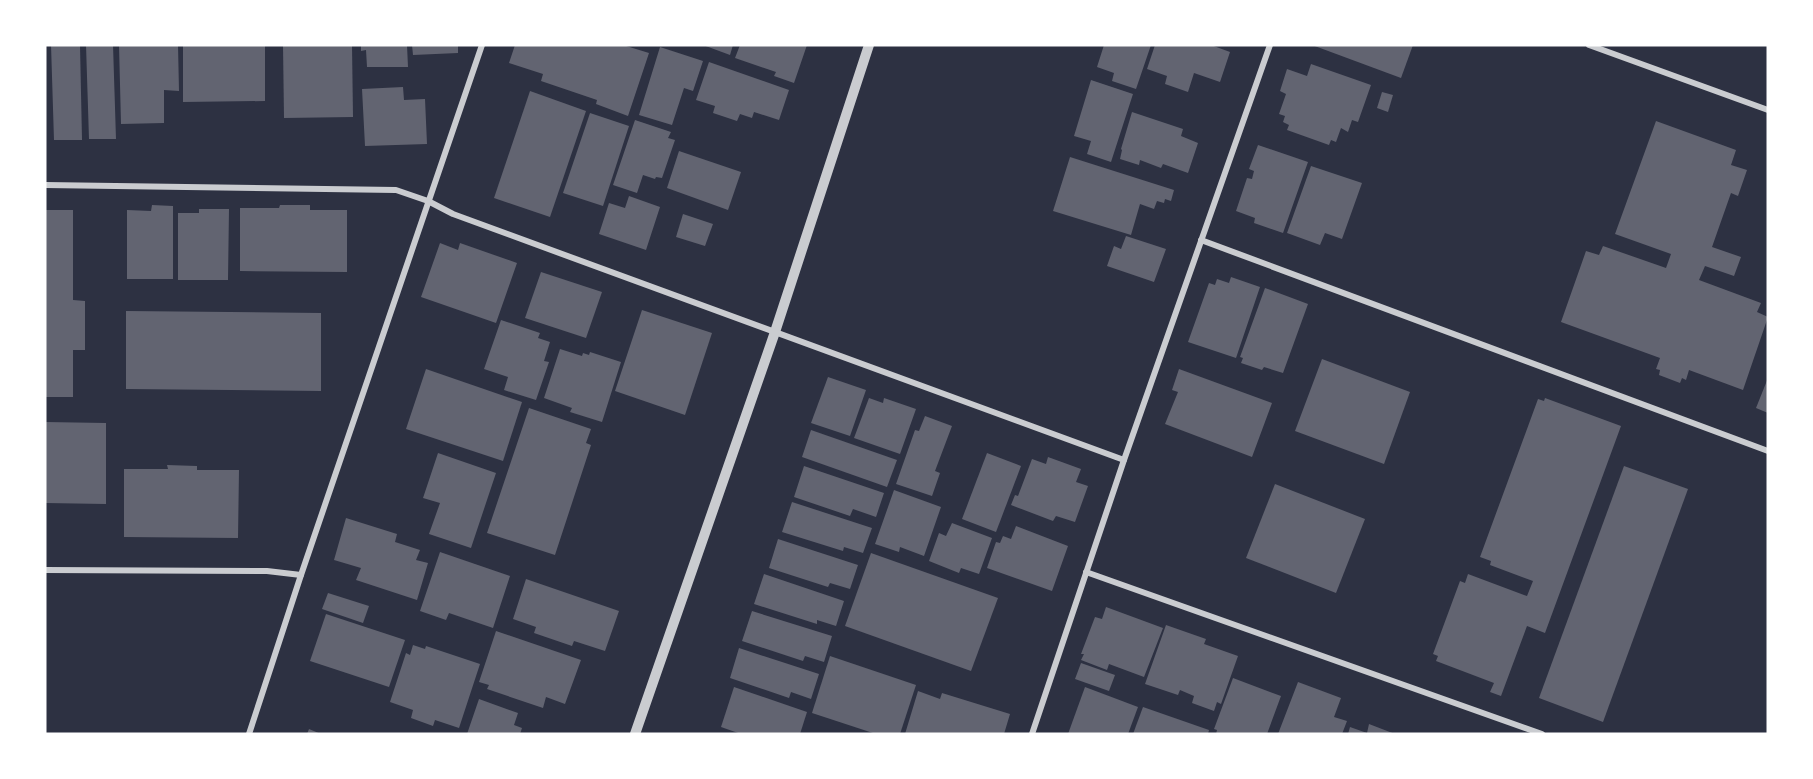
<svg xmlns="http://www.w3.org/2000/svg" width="1813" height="779" font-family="Raleway,sans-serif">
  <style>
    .building { fill: #626471 }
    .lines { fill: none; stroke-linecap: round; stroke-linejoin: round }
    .minor { stroke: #caccd0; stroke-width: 6 }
    .tertiary { stroke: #caccd0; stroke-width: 10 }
  </style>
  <rect width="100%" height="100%" fill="#2d3142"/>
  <g class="building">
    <polygon points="51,45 80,45 82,140 54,140"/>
    <polygon points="86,45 113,45 116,139 89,139"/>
    <polygon points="119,45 178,45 179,91 164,90 164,123 121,124"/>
    <polygon points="183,45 265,45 265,101 183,102"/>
    <polygon points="283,45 352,45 353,117 284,118"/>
    <polygon points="361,45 407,45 408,67 367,67 366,50 361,51"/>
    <polygon points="412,45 458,45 458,53 413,55"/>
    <polygon points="515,45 623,45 649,53 628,116 596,104 597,100 541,81 543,74 509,63"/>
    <polygon points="703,45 733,45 730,55"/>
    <polygon points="740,45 807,45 794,83 774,76 776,72 735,58"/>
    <polygon points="1104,45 1151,45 1136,89 1112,81 1114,73 1097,67"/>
    <polygon points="1155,45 1211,45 1230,52 1220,82 1194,73 1188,92 1165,84 1167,76 1147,69"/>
    <polygon points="1312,45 1413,45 1401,78"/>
    <polygon points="660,47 703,61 693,91 684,88 672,125 639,115"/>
    <polygon points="709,62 789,90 779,120 754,112 752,118 740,114 737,121 713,113 715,106 696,100"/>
    <polygon points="1311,64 1371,85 1358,122 1352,120 1348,132 1341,128 1336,142 1331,140 1329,145 1287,130 1289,125 1283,122 1285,116 1279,114 1286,94 1280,91 1287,69 1307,76"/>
    <polygon points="1091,80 1133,94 1111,162 1087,154 1091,141 1074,136"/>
    <polygon points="403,87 404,100 425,99 427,144 365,146 362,89"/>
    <polygon points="530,91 586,111 550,217 494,198"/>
    <polygon points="1382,92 1393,95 1388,112 1377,108"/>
    <polygon points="1132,112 1183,129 1181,136 1198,143 1188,173 1163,164 1161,168 1140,160 1139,165 1120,159 1122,150 1121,149"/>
    <polygon points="590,113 629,126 603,206 563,193"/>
    <polygon points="635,120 671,132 668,138 675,140 662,178 656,177 655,179 643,175 637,193 613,185"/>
    <polygon points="1656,121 1736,150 1731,165 1747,170 1738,196 1731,193 1712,247 1741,257 1734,276 1705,266 1699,280 1761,303 1757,312 1768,317 1743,390 1689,370 1686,380 1682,378 1680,383 1659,375 1660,370 1656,369 1660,358 1561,322 1586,251 1599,255 1603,246 1666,268 1671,254 1615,234"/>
    <polygon points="1258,145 1308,162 1283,233 1254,223 1255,218 1236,211 1247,178 1252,179 1254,171 1249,169"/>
    <polygon points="679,151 741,172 728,210 667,188"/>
    <polygon points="1070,157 1174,190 1171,201 1165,199 1164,203 1157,201 1154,209 1140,204 1131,235 1053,211"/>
    <polygon points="1311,166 1362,183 1342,239 1325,233 1320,245 1287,233"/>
    <polygon points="629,196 660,207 646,250 599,234 609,203 625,208"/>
    <polygon points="152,205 173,206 173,279 127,279 127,210 151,211"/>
    <polygon points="280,205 310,205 310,210 347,210 347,272 240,271 240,208 279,208"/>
    <polygon points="199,209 229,209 228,280 178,280 178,213 199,213"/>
    <polygon points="45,210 73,210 73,300 85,301 85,350 73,350 73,397 45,397"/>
    <polygon points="683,214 713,224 705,246 676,237"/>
    <polygon points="1126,236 1166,249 1154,282 1107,266 1114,246 1121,249"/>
    <polygon points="440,243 458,250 460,243 517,263 496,323 421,297"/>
    <polygon points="541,272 602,292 586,338 525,318"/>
    <polygon points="1231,277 1260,287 1236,358 1188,342 1209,283 1215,285 1217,279 1229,283"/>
    <polygon points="1265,288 1308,304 1283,373 1264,367 1262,370 1241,363 1243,358 1240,357"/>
    <polygon points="642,310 712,333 685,415 615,391"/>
    <polygon points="126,311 321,313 321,391 126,389"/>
    <polygon points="501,320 540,333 538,338 550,342 544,361 549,362 536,400 504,390 508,377 484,369"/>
    <polygon points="560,349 582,356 583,353 589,355 590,352 621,362 602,422 570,412 572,408 544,398"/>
    <polygon points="1322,359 1410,392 1384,464 1295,431"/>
    <polygon points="426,369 522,402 503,461 406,429"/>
    <polygon points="1179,369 1272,403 1252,457 1165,424 1178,392 1172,390"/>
    <polygon points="828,377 866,390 850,436 811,423"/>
    <polygon points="1768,378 1768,413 1756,408"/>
    <polygon points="869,398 883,403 884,398 916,409 900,454 854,438"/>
    <polygon points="1545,398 1621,426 1545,633 1527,626 1501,696 1490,692 1494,683 1436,661 1438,656 1433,654 1460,581 1465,583 1468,574 1527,596 1533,581 1490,565 1491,561 1480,557 1538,399 1544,401"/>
    <polygon points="529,408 591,429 586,443 591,445 555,555 487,533"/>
    <polygon points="925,416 952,426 935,471 940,473 932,496 896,484 915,430 919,431"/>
    <polygon points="45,422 106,423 106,504 45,503"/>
    <polygon points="811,430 897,460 887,487 802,457"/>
    <polygon points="438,453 496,473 471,548 429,534 440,503 423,498"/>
    <polygon points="987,453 1021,466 996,532 962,519"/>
    <polygon points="1048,457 1081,469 1076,482 1088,486 1075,522 1056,516 1053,521 1011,505 1015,495 1018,496 1032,459 1046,464"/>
    <polygon points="167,465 197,466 197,470 239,470 238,538 124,537 124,469 168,469"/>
    <polygon points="804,466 884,493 876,517 853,509 850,516 794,497"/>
    <polygon points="1624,466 1688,489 1603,722 1539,698"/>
    <polygon points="1275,484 1365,519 1336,593 1246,558"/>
    <polygon points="894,490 941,507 924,556 900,547 899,552 875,544"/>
    <polygon points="792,502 872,528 863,553 844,547 843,551 782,532"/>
    <polygon points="346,518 397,534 395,542 420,550 416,560 428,563 417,600 356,580 361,568 334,560"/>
    <polygon points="952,523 992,538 979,574 961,568 959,573 929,561 939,533 946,536"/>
    <polygon points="1016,526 1068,546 1052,591 987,568 996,542 1000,543 1003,536 1011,539"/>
    <polygon points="778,539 858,565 850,589 830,583 828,587 769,568"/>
    <polygon points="440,552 510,576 493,628 449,613 446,620 420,611"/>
    <polygon points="871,553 998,598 971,671 845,626"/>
    <polygon points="764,574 844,601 836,626 817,620 817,624 754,604"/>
    <polygon points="526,579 619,611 605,651 574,641 572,646 534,633 536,627 513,619"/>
    <polygon points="328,593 369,606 363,623 322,609"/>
    <polygon points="1106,607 1163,628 1144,677 1109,664 1107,670 1081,660 1084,654 1081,654 1095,617 1102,619"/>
    <polygon points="752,611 832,636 824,662 805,656 803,661 742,641"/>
    <polygon points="326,614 405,640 389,687 310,661"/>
    <polygon points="1166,625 1206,639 1204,644 1238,656 1221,704 1217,702 1214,711 1192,703 1194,696 1180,690 1178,695 1145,684"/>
    <polygon points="496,631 581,660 565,704 546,697 543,708 487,689 489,685 479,682"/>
    <polygon points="413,645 425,649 426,646 480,664 459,728 435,720 433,726 411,718 413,710 390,702 406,653 410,655"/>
    <polygon points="739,648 819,674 811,699 791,692 789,698 730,678"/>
    <polygon points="830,656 916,685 900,734 876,734 812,713"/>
    <polygon points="1081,663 1115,675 1109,691 1075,679"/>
    <polygon points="1233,678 1281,696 1267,734 1216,734 1217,730 1214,729"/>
    <polygon points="1298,682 1341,698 1334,717 1347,721 1342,734 1278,734"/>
    <polygon points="734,687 807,712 800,734 741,734 721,727"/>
    <polygon points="1085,687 1138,707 1128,734 1068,734"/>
    <polygon points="918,691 940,699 942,693 1010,714 1004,734 905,734"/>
    <polygon points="479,699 518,713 514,725 522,728 520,734 467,734"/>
    <polygon points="1143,707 1209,730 1208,734 1133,734"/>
    <polygon points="1369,724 1395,734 1348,734 1350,727 1367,733"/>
    <polygon points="309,729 321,734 307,734"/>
  </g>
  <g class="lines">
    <g class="minor">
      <polyline points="1589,45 1768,110"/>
      <polyline points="45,185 396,190 428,201 453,214 1124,460"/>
      <polyline points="1201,240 1768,451"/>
      <polyline points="45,570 267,571 301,575"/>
      <polyline points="1086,572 1542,734"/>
      <polyline points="249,734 301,575 482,45"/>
      <polyline points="1032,734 1124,460 1270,45"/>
    </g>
    <polyline class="tertiary" points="635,734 775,332 869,45"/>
  </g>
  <rect width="1813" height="779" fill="none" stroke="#ffffff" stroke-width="93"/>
</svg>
